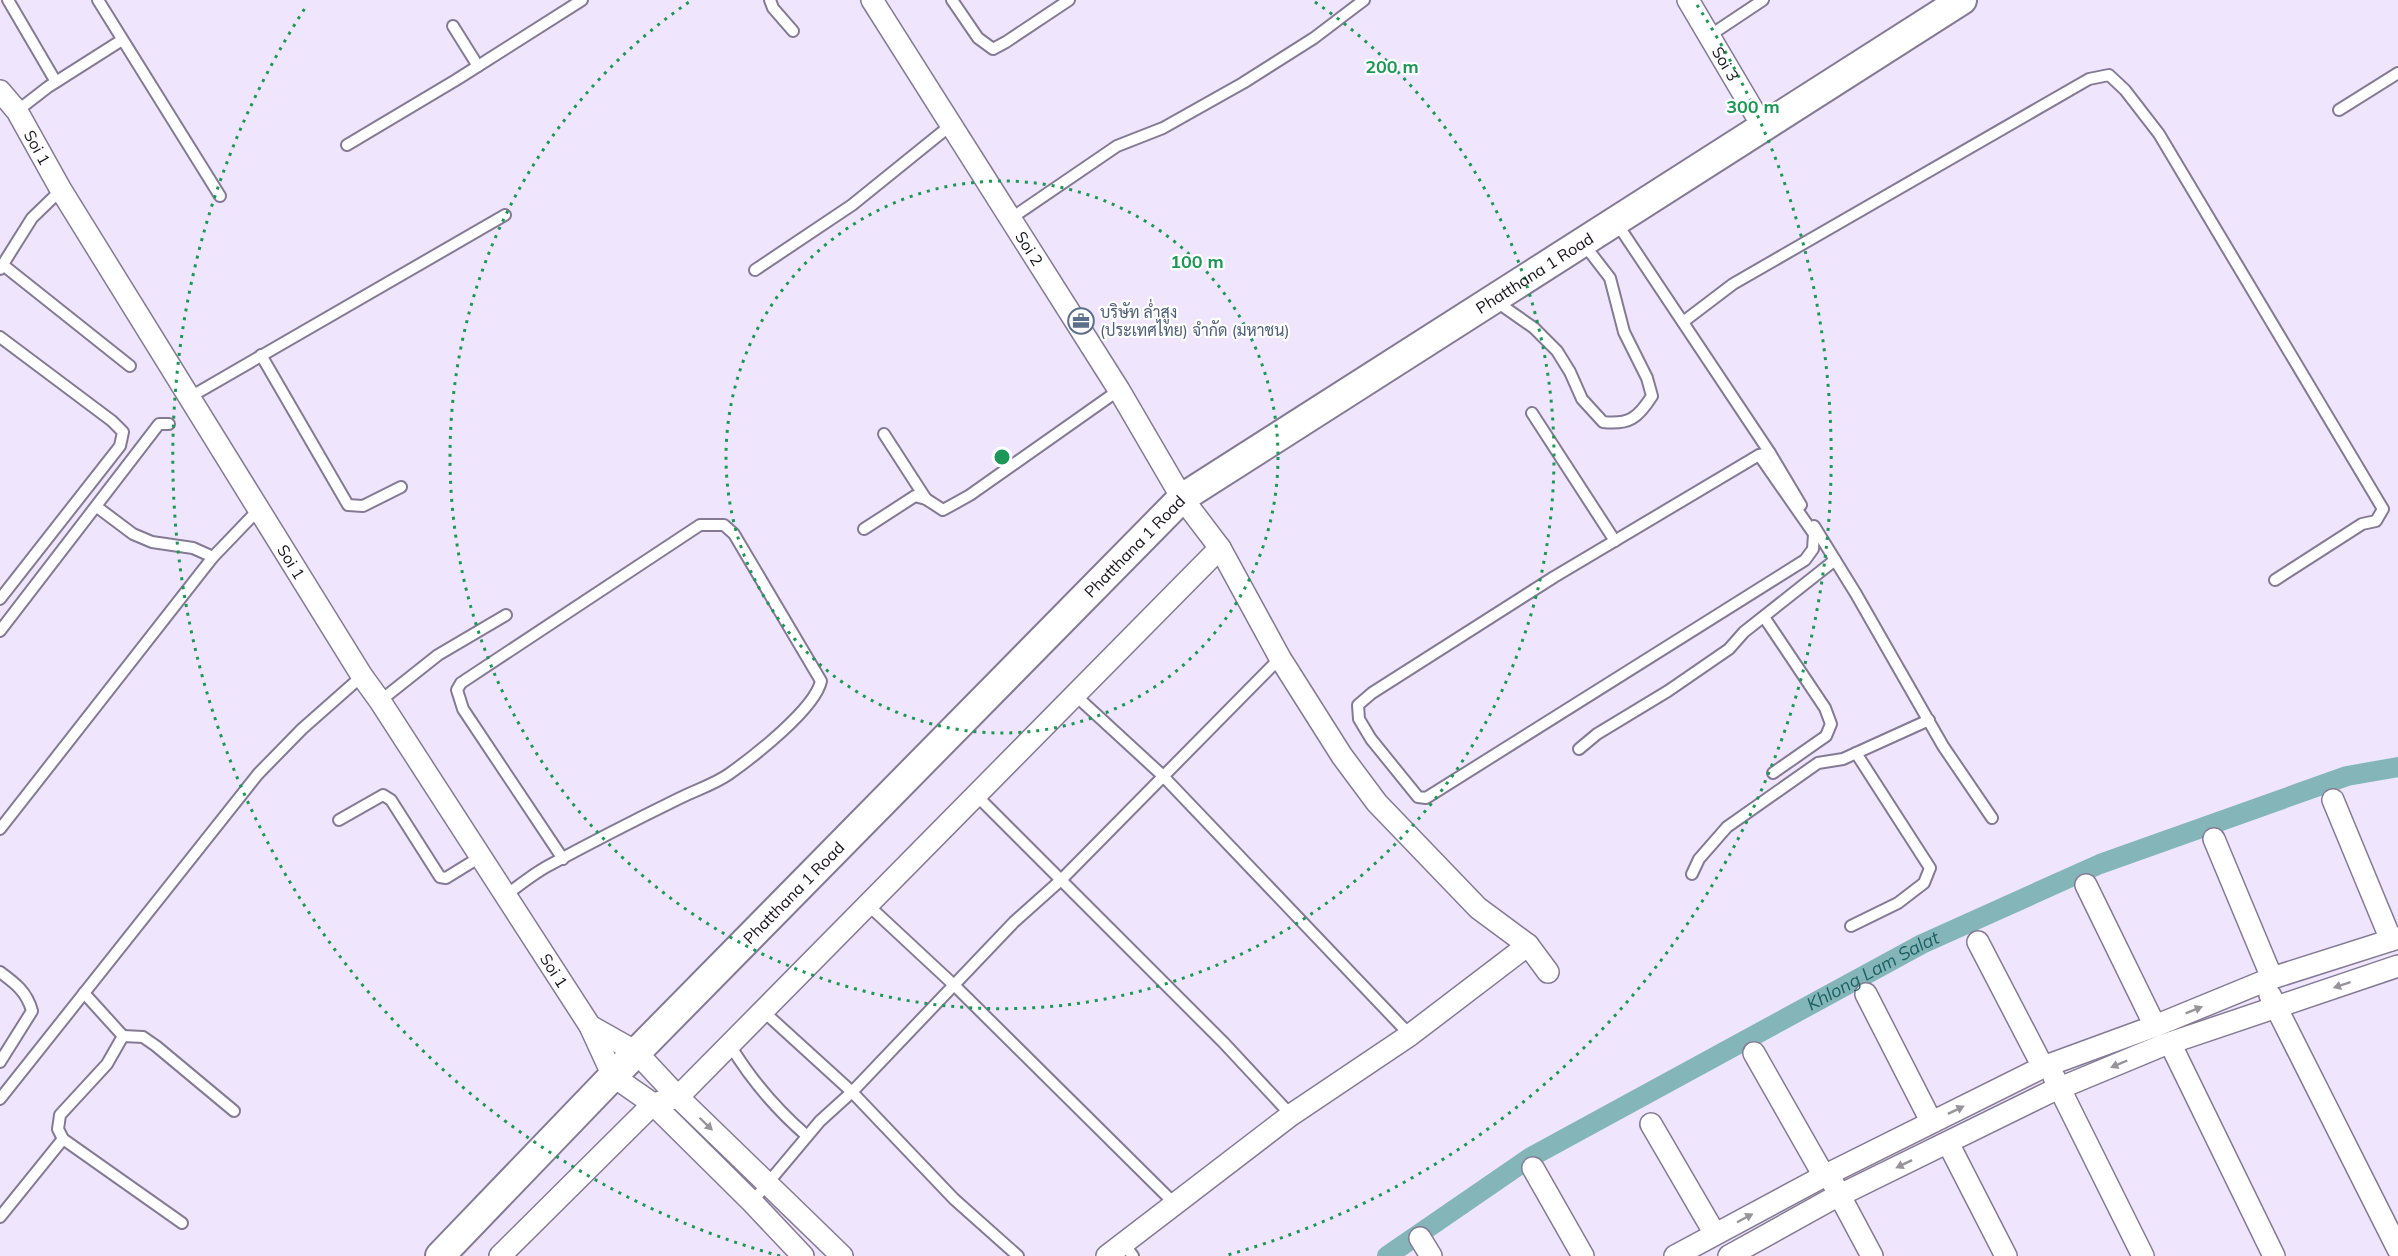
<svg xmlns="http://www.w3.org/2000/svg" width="2398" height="1256" font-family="Mulish,Sarabun,sans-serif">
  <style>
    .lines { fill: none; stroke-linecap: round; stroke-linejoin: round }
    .canal { stroke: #84b6b9; stroke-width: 20 }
    .lane-casing { stroke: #847a94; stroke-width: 14 }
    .street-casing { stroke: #847a94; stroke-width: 24 }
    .secondary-casing { stroke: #847a94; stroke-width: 32 }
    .lane { stroke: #fff; stroke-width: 10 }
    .street { stroke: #fff; stroke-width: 21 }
    .secondary { stroke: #fff; stroke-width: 28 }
    .oneway { fill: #969498 }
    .ring { fill: none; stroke: #1c9755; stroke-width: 3; stroke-dasharray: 3 6 }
    .labels { text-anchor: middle; stroke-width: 4.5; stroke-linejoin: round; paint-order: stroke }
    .street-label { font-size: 16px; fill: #16121b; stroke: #fff }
    .service-label { font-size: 16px; fill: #4e5e75; stroke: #fff; text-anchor: start }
    .water-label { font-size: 18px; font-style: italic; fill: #1d6165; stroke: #fff }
    .centre { fill: #1c9755; stroke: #fff; stroke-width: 3 }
    .ring-label { font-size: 18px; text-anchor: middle; font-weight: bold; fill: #1c9755; stroke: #fff; stroke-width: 4.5; stroke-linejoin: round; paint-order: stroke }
  </style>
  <rect width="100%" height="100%" fill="#efe6fd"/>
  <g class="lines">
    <path class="canal" id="s1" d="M1387,1256L1531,1157L1922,944L2100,864L2347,776L2398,767"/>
    <g class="lane-casing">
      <g id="lane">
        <polyline points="8,0 56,82"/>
        <polyline points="98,0 220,196"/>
        <polyline points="770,0 773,8 793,31"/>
        <polyline points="952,0 978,38 993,49 1006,42 1069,0"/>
        <polyline points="453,26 478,66"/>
        <polyline points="1709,36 1763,0"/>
        <polyline points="2339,110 2398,73"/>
        <polyline points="17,111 48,87 122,40"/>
        <polyline points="347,145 456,80 582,0"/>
        <polyline points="1010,219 1117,146 1163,128 1243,83 1314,38 1364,0"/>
        <polyline points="1616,222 1770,453 1801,505"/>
        <polyline points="3,265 130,366"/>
        <polyline points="0,269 32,218 61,190"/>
        <polyline points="755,270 852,205 951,125"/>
        <path d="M1494,300L1534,328L1557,351L1570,372L1582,399L1603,422C1629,425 1638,418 1652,396L1647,378L1624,332L1610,278L1583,243"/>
        <polyline points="1683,322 1733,284 2089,79 2109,75 2125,90 2159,134 2383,509 2376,521 2362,524 2275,580"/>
        <polyline points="0,337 112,421 123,432 120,446 0,599"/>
        <polyline points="261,355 348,505 363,506 401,487"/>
        <polyline points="190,397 505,215"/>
        <polyline points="1532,413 1615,541"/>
        <polyline points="884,434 926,499"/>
        <polyline points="1759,455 1814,534 1813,549 1805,560 1426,798 1418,797 1371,739 1359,719 1358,705 1372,693 1554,577 1759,455 1770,453"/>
        <polyline points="97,507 133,534 152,542 193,548 213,557"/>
        <polyline points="1814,526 1856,594 1943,746 1992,818"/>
        <polyline points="864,529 915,496 926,499 943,510 970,495 1119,390"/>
        <polyline points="1764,617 1825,708 1831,724 1826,736 1773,773"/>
        <polyline points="0,631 159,424 169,424"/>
        <polyline points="1075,695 1162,775 1410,1035"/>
        <polyline points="380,701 438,655 506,615"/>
        <polyline points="1579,749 1597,734 1668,691 1729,649 1744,632 1835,560"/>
        <polyline points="976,795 1224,1043 1291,1115"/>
        <polyline points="339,820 383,795 391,800 440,877 446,878 480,857"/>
        <polyline points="0,829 213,557 260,508"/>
        <polyline points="1692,874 1699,859 1727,827 1818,763 1843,759 1929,720"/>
        <path d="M505,896C518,886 532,875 546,867C590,843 635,820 680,798C696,790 715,784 729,774C753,757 815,709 821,681L734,534L724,525H700L461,683L457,690L463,709L563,859"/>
        <polyline points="868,905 955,986 1175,1204"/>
        <polyline points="1851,926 1898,903 1924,883 1930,868 1856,753"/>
        <path d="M0,972C15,983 27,992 32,1011L0,1062"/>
        <polyline points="84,993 123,1036 107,1064 60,1115 58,1129 63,1139 182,1223"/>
        <polyline points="763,1011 852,1092 954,1199 1018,1256"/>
        <polyline points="123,1036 143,1037 156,1046 234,1111"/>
        <path d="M730,1045C751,1080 776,1109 807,1136"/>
        <polyline points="0,1099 258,774 302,729 362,676"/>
        <polyline points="752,1202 820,1121 852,1092 1014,922 1061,880 1280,658"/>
        <polyline points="0,1217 63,1139"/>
        <polyline points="1124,1244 1133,1256"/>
      </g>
    </g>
    <g class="street-casing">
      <g id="street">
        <path id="s2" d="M872,0L1119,390L1182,498L1220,548L1280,658L1342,756L1377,803L1478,908L1528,945L1548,972"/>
        <path id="s3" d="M1688,0L1763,127"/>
        <path id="s4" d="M0,91L17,111L61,190L362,676L380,701L590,1026L613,1076L653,1104L752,1202L803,1256"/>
        <polyline points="2333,800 2391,940"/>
        <polyline points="2214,839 2272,978"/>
        <polyline points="2086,885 2155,1026"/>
        <polyline points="1978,942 2043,1067"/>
        <polyline points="1866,994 1931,1121"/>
        <polyline points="2270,995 2398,1249"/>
        <polyline points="590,1026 636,1052 678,1097 842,1256"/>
        <polyline points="2170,1043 2274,1256"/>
        <polyline points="1754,1053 1824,1176"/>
        <polyline points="2054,1077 2143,1256"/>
        <polyline points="1651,1124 1715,1234"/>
        <polyline points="1948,1143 2006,1256"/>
        <polyline points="1533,1168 1583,1256"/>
        <polyline points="1833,1183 1872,1256"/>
        <polyline points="1420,1238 1431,1256"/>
        <polyline points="500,1256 653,1104 678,1097 1220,548"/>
        <polyline points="1107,1256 1291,1115 1410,1035 1528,945"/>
        <polyline points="1675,1256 1824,1176 2043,1067 2155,1026 2272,978 2398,938"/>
        <polyline points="1729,1256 1828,1201 2048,1093 2161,1046 2398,966"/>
      </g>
    </g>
    <g class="secondary-casing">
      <g id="secondary">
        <path id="s5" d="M440,1256L613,1076L1182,498L1962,0"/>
      </g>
    </g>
    <use href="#lane" class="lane"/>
    <use href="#street" class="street"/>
    <use href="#secondary" class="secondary"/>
  </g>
  <defs><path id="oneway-solid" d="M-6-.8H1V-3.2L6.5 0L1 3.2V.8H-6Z" transform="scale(1.5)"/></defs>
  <g class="oneway">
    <use href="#oneway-solid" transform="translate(2342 985) rotate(162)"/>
    <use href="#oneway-solid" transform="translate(2194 1010) rotate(-22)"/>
    <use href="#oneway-solid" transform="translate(2119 1064) rotate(157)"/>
    <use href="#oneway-solid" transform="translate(1956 1110) rotate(-26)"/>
    <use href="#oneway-solid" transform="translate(706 1124) rotate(44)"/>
    <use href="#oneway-solid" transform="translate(1904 1164) rotate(154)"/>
    <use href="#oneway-solid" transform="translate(1745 1218) rotate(-28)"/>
  </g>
  <g class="ring">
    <circle cx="1002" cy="457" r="276"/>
    <path d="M1315 2A552 552 0 1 1 689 2"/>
    <path d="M780 1256A829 829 0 0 1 307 5M1697 5A829 829 0 0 1 1224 1256"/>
  </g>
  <defs>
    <g id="office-ring" transform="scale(1.35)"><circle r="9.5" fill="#fff" stroke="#5c6f8a" stroke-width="1.5"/><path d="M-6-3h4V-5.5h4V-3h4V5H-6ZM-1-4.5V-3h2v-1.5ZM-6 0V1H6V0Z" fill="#5c6f8a"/></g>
  </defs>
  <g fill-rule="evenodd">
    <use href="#office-ring" x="1081" y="321"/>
  </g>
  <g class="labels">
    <g class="street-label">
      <text dy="6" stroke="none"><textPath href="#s3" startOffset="74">Soi 3</textPath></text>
      <text dy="6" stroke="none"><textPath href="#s4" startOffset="68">Soi 1</textPath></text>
      <text dy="6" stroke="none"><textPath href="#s2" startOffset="294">Soi 2</textPath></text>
      <text dy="6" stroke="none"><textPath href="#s5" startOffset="1479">Phatthana 1 Road</textPath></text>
      <text dy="6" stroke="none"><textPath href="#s5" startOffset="993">Phatthana 1 Road</textPath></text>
      <text dy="6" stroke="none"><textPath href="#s4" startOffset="554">Soi 1</textPath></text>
      <text dy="6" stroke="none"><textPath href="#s5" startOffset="507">Phatthana 1 Road</textPath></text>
      <text dy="6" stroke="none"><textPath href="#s4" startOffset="1040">Soi 1</textPath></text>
    </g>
    <g class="service-label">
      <text x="1100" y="318">บริษัท ล่ำสูง<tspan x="1100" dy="18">(ประเทศไทย) จำกัด (มหาชน)</tspan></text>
    </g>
    <g class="water-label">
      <text dy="6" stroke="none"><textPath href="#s1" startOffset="564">Khlong Lam Salat</textPath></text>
    </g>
  </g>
  <circle cx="1002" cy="457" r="9" class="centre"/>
  <g class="ring-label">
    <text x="1392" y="73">200 m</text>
    <text x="1753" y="113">300 m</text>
    <text x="1197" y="268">100 m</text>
  </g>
</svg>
